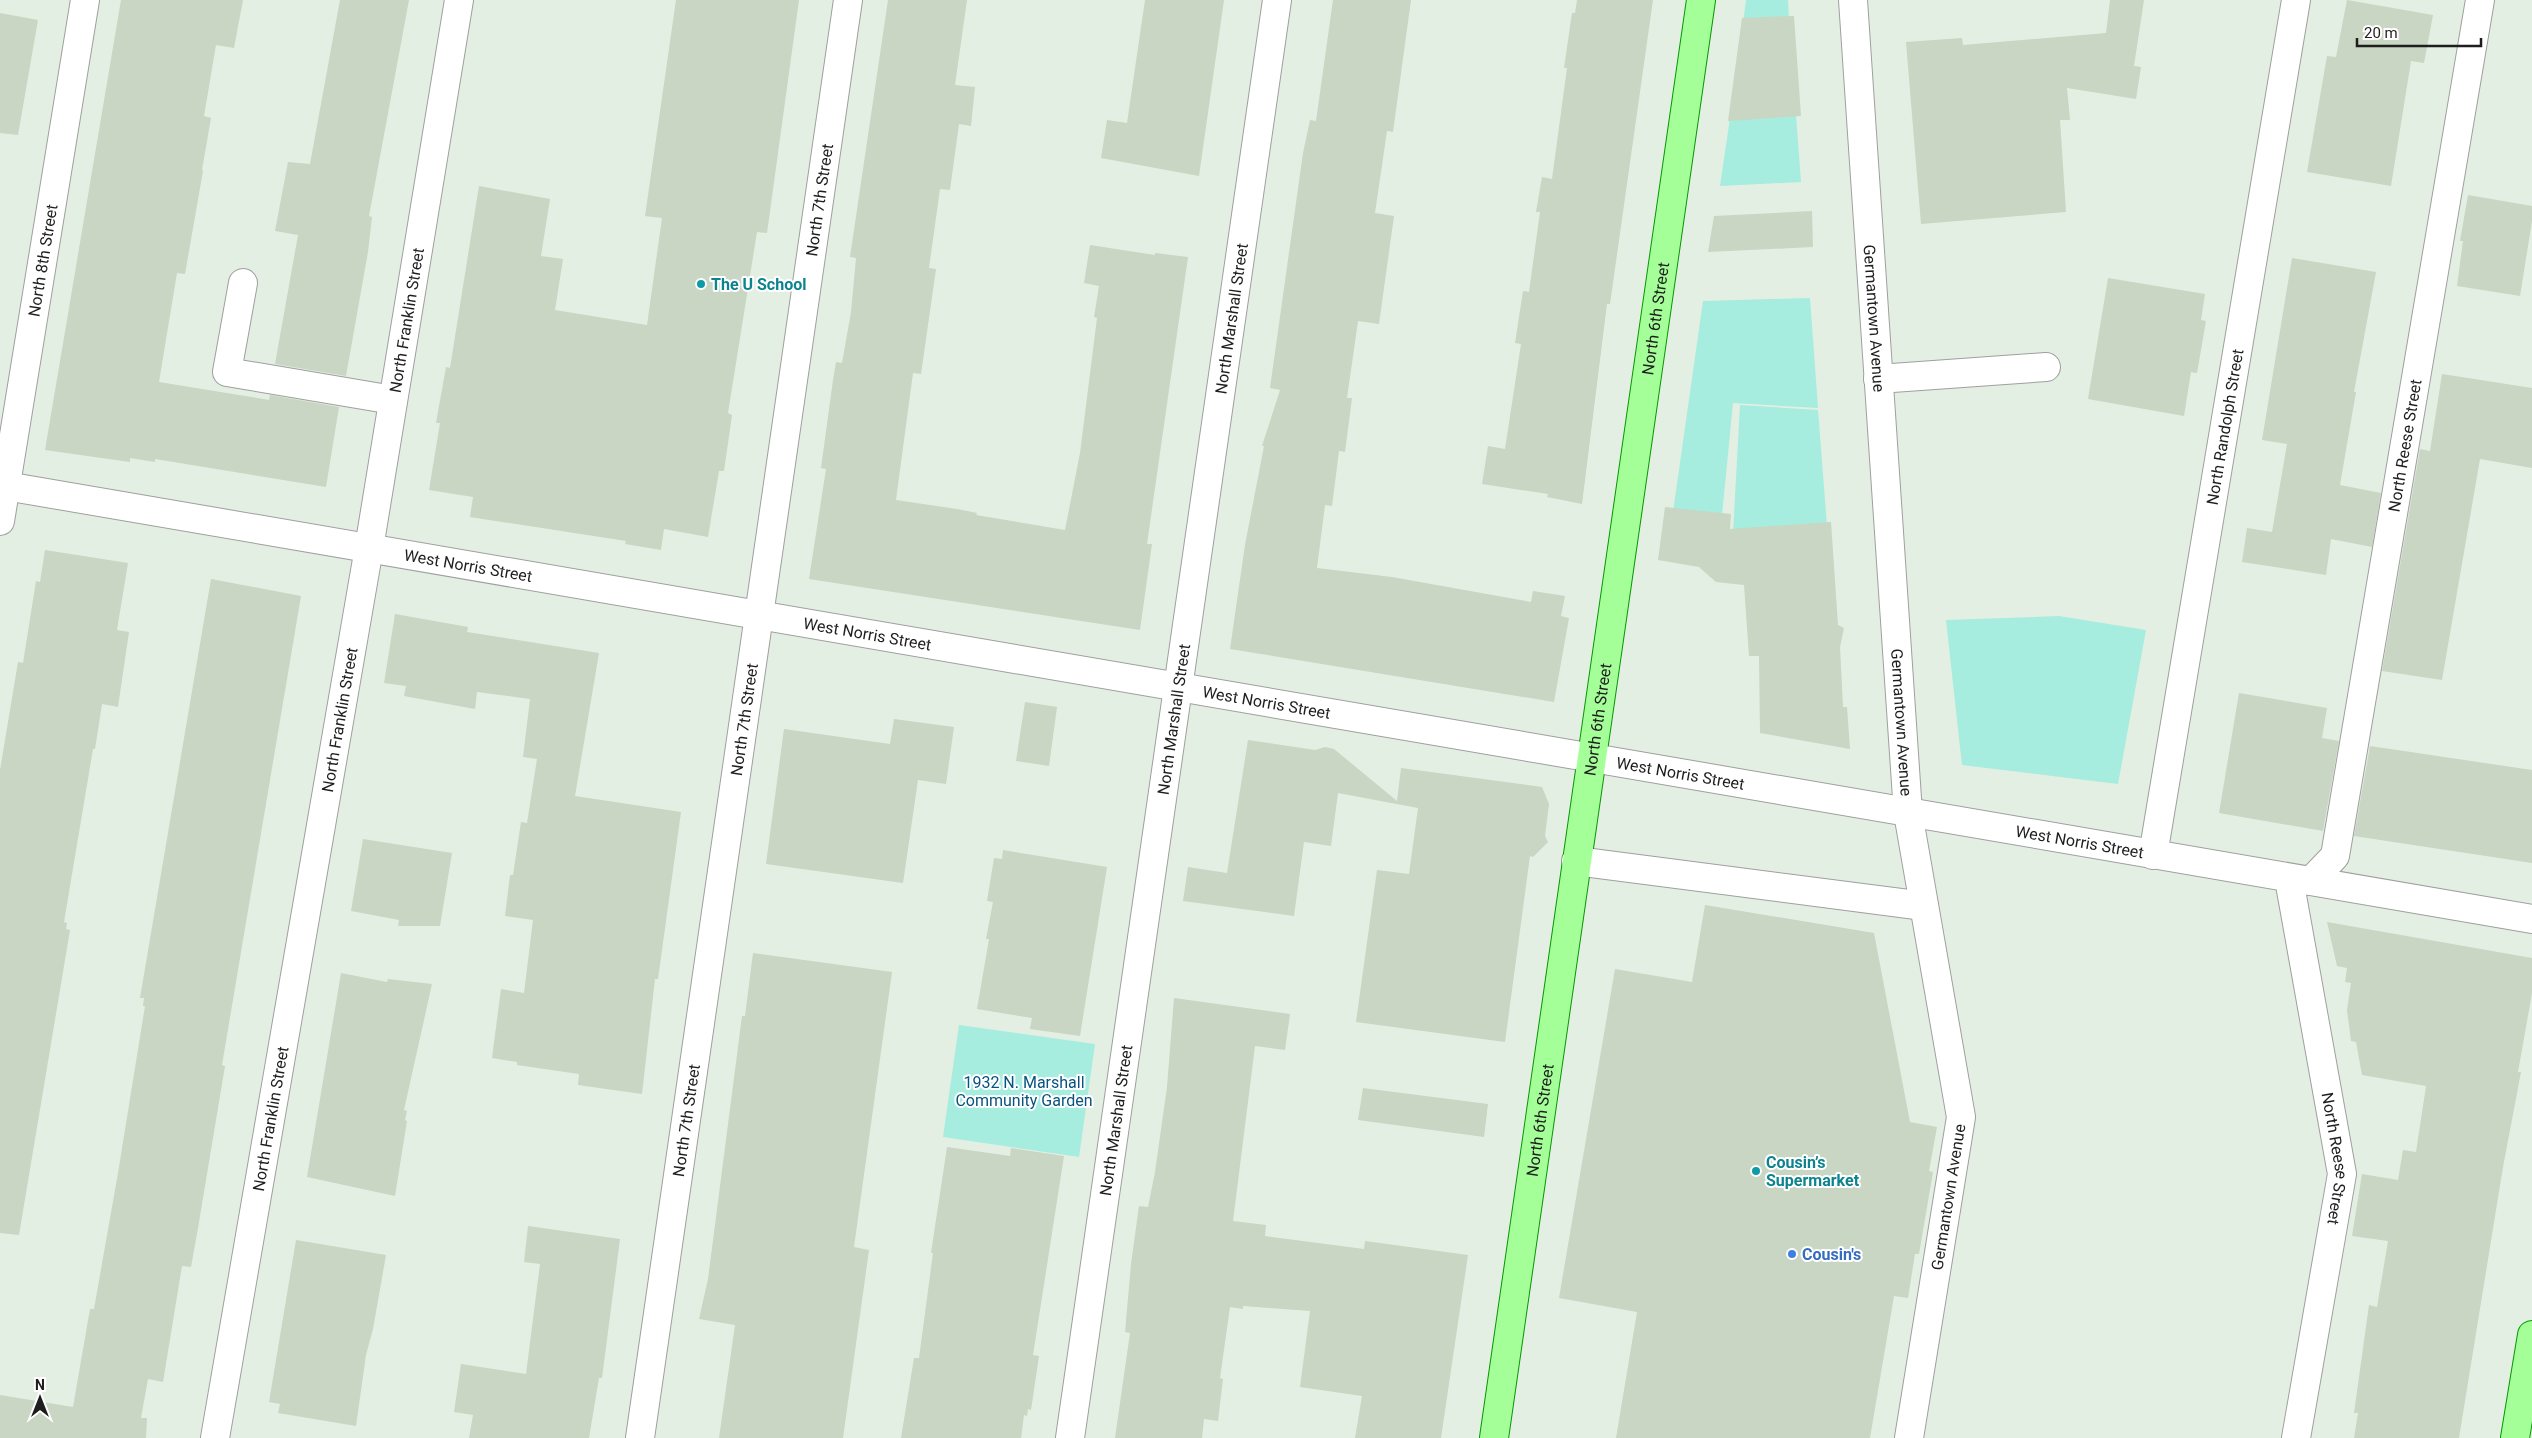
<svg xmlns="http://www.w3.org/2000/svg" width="2532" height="1438" font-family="Roboto,sans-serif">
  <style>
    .grass { fill: #a6ecdf }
    .building { fill: #c8d6c3 }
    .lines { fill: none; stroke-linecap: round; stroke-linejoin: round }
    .minor-casing { stroke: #9f9f9f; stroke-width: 30 }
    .major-casing { stroke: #049700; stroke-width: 30 }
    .minor { stroke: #fff; stroke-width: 28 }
    .major { stroke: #a5ff98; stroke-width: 28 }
    .culture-dot { fill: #0f9aa8; stroke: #fff; stroke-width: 2 }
    .shop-dot { fill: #3f7fe0; stroke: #fff; stroke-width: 2 }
    .labels { text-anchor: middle; stroke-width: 4; stroke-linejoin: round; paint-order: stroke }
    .street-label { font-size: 16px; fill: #1e1e1e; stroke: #fff }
    .culture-label { font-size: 16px; font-weight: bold; fill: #0d838f; stroke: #fff; text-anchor: start }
    .park-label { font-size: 16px; fill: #075280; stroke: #fff }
    .shop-label { font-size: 16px; font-weight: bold; fill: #366cbe; stroke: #fff; text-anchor: start }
  </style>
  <rect width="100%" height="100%" fill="#e3efe3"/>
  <g class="grass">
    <polygon points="1746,0 1788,0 1789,21 1743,23"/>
    <polygon points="1796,115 1801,182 1720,186 1730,118"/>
    <polygon points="1810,298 1818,408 1733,403 1722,515 1673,512 1703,301"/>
    <polygon points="1740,405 1818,410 1827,526 1733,533"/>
    <polygon points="2059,616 2146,630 2118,784 1962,765 1946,620"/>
    <polygon points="959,1025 1095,1044 1079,1157 943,1137"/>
  </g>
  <g class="building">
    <polygon points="121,0 243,0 234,48 216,45 204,116 211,118 202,170 203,171 185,274 177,273 159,382 269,400 270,395 339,407 326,487 155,459 155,462 130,458 130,462 45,450"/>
    <polygon points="340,0 409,0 369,216 372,217 368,252 346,376 275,364 298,235 275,231 288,162 310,164"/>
    <polygon points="676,0 799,0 767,233 757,232 728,413 732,415 724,471 719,471 708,537 664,529 661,550 625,544 626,541 470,517 473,497 429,490 440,423 436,423 446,367 450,368 479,186 550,199 541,256 563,259 555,310 647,325 662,218 645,216"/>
    <polygon points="888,0 967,0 955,85 975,87 971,126 959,124 950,190 940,189 929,268 936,269 921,374 913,373 896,500 957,509 977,513 976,515 1065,530 1080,453 1097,318 1094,317 1099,286 1084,283 1090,245 1155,255 1155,253 1188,257 1147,544 1152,544 1140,630 809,579 826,469 821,468 833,380 836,362 842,363 851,312 856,258 850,257"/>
    <polygon points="1145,0 1224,0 1199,176 1101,158 1107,120 1127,123"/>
    <polygon points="1333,0 1411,0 1393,132 1387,131 1375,213 1394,216 1379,324 1358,321 1347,398 1352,398 1345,452 1339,451 1332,506 1325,505 1317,568 1392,577 1531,602 1533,591 1565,596 1561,616 1569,618 1554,702 1230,649 1245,545 1264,446 1262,446 1280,390 1270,388 1303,153 1310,120 1316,121"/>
    <polygon points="1577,0 1653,0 1610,304 1607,304 1582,504 1547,497 1548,494 1482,484 1488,446 1505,449 1521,344 1515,343 1523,291 1529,292 1540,212 1536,212 1542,177 1552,179 1567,68 1564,68 1572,13 1575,13"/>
    <polygon points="2110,0 2144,0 2134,66 2141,67 2136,99 2067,88 2070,120 2060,120 2066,212 1921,224 1906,42 1962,38 1963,45 2106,33"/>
    <polygon points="2347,0 2433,15 2424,63 2411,61 2391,186 2307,172 2327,56 2336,57"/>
    <polygon points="0,13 38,20 18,135 0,133"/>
    <polygon points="1794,16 1801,116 1728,121 1742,18"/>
    <polygon points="2468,195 2532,206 2532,221 2520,296 2457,286 2463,241 2460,241"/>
    <polygon points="1812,211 1813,247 1708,252 1714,216"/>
    <polygon points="2292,258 2376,272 2354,392 2356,392 2340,485 2381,493 2372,547 2331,539 2326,575 2242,562 2247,528 2272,532 2287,444 2262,440"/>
    <polygon points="2108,278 2205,294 2201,320 2206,321 2197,373 2191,372 2184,416 2088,399"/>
    <polygon points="2442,374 2532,388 2532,468 2480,459 2442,680 2382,671 2420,449 2430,451"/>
    <polygon points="1665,507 1731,514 1730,529 1831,522 1838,625 1844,628 1840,647 1843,707 1847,707 1850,749 1760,733 1759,656 1749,656 1744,585 1716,582 1699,567 1658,560"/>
    <polygon points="45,550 128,563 117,630 129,632 118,707 102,704 95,749 93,749 64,922 67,923 66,929 70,930 19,1235 0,1233 0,770 18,662 23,663 36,581 40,582"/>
    <polygon points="211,579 301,596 222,1065 225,1066 198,1228 191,1267 182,1266 163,1382 148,1379 141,1418 147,1418 146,1438 0,1438 0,1395 73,1407 90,1309 94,1309 118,1173 145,1006 143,1006 144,998 140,998"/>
    <polygon points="395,614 468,627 467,632 599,653 575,796 681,812 658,979 655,979 642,1094 578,1085 579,1074 517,1065 517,1062 492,1058 501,989 524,993 533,920 505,916 510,875 513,875 521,822 527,823 537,759 523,757 530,699 477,692 475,709 404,696 406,686 384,683"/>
    <polygon points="2239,693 2327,708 2322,738 2339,741 2323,831 2219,813"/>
    <polygon points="1025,702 1057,707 1049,766 1016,761"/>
    <polygon points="894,719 954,727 946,784 918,780 903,883 766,864 784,729 890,744"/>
    <polygon points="1248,740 1315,750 1325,747 1334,749 1397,801 1401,768 1542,787 1549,804 1545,836 1548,842 1533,857 1530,856 1505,1042 1356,1022 1377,870 1409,874 1418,808 1338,793 1331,846 1304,842 1294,916 1183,901 1188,867 1227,873"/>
    <polygon points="2370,746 2532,770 2532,863 2354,836"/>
    <polygon points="363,839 452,853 440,926 398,926 399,920 351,911"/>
    <polygon points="1003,850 1107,867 1080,1036 1030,1029 1032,1018 977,1009 989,939 986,939 993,902 987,901 994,858 1002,859"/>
    <polygon points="1705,905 1874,933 1910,1122 1937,1127 1929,1171 1933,1172 1919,1254 1915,1254 1908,1298 1894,1296 1870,1438 1616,1438 1637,1312 1559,1298 1615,969 1692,982"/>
    <polygon points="2327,922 2532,958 2532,993 2518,1072 2521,1072 2503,1167 2459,1438 2354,1438 2358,1413 2354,1413 2369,1305 2377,1307 2388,1241 2352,1236 2362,1174 2398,1180 2403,1150 2416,1152 2426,1086 2362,1075 2356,1042 2351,1041 2347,1010 2351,983 2345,982 2347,968 2337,966"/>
    <polygon points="753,953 892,972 854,1247 869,1250 843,1438 719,1438 735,1325 699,1319 708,1279 742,1016 745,1016"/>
    <polygon points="341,973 387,982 388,979 432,984 404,1110 407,1111 405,1120 407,1121 395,1196 307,1177"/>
    <polygon points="1174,998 1290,1014 1285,1050 1255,1046 1233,1221 1266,1225 1265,1236 1364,1249 1365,1241 1468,1255 1441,1438 1355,1438 1362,1396 1300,1387 1310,1311 1243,1306 1243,1309 1230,1307 1220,1378 1223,1379 1218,1421 1204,1419 1202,1438 1115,1438 1130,1333 1125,1332 1131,1264 1139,1206 1148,1207 1155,1172 1167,1087"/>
    <polygon points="1363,1088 1488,1104 1484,1137 1358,1120"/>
    <polygon points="947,1147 1010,1156 1011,1148 1064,1156 1033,1355 1039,1356 1031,1410 1028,1409 1027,1416 1024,1415 1021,1438 901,1438 914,1358 919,1358 933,1253 931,1253"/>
    <polygon points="528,1226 620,1239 602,1378 599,1378 589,1438 469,1438 473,1415 454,1412 461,1364 526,1374 540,1264 524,1262"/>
    <polygon points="296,1240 386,1255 373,1329 366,1355 356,1426 278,1413 280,1404 269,1402"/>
  </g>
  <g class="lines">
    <g class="minor-casing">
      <g id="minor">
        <path id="s1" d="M1853,0L1908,813L1961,1117L1909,1438"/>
        <polyline points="243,283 227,372 393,400"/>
        <polyline points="1878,379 2046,367"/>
        <path id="s2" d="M0,485L2532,919"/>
        <path id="s3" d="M0,521L85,0"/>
        <path id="s4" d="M2153,855L2296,0"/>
        <polyline points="1576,861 1924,906"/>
        <path id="s5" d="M2289,879L2342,1174L2296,1438"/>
        <path id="s6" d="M2311,881L2335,856L2480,0"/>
        <path id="s7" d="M215,1438L369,548L459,0"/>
        <path id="s8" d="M640,1438L848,0"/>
        <path id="s9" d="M1070,1438L1277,0"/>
      </g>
    </g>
    <g class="major-casing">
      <g id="major">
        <path id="s10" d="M1494,1438L1701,0"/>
        <polyline points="2515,1438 2532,1335"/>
      </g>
    </g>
    <use href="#minor" class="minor"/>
    <use href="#major" class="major"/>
  </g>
  <g class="culture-dot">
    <circle cx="701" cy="284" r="5"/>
    <circle cx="1756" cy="1171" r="5"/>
  </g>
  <circle class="shop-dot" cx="1792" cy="1254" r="5"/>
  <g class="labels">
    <g class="street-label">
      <text dy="6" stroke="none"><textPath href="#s8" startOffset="1251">North 7th Street</textPath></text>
      <text dy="6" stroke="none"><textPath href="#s3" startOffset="264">North 8th Street</textPath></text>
      <text dy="6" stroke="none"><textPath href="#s9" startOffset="1131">North Marshall Street</textPath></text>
      <text dy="6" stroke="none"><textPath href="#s10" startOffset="1131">North 6th Street</textPath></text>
      <text dy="6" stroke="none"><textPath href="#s1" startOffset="319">Germantown Avenue</textPath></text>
      <text dy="6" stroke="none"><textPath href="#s7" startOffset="1134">North Franklin Street</textPath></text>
      <text dy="6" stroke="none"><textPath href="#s4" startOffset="434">North Randolph Street</textPath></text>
      <text dy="6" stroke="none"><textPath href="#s6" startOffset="451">North Reese Street</textPath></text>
      <text dy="6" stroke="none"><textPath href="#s2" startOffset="475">West Norris Street</textPath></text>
      <text dy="6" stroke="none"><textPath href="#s2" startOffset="880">West Norris Street</textPath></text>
      <text dy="6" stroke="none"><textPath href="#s2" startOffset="1285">West Norris Street</textPath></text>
      <text dy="6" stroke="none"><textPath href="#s7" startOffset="729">North Franklin Street</textPath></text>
      <text dy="6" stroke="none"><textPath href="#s8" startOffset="726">North 7th Street</textPath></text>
      <text dy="6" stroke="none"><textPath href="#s9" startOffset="726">North Marshall Street</textPath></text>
      <text dy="6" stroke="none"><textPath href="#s10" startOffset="726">North 6th Street</textPath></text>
      <text dy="6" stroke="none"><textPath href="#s1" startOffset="724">Germantown Avenue</textPath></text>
      <text dy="6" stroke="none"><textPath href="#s2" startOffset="1705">West Norris Street</textPath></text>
      <text dy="6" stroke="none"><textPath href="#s2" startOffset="2110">West Norris Street</textPath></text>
      <text dy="6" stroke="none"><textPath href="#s7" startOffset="324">North Franklin Street</textPath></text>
      <text dy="6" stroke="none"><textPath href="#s8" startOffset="321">North 7th Street</textPath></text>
      <text dy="6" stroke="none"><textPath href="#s9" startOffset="321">North Marshall Street</textPath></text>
      <text dy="6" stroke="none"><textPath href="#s10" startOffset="321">North 6th Street</textPath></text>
      <text dy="6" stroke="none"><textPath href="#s5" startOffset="284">North Reese Street</textPath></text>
      <text transform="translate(1948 1197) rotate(-81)" y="6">Germantown Avenue</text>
    </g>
    <g class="culture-label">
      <text x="711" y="290">The U School</text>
      <text x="1766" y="1168">Cousin’s<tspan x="1766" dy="18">Supermarket</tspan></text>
    </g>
    <g class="park-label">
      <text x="1024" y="1088">1932 N. Marshall<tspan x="1024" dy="18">Community Garden</tspan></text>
    </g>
    <g class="shop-label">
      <text x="1802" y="1260">Cousin's</text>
    </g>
  </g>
  <g transform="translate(40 1398)" stroke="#ffffff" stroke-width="4" paint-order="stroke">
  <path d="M0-4L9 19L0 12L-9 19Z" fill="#1e1e1e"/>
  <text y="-8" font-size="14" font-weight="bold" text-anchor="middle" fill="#1e1e1e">N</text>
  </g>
  <path d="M2357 38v8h124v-8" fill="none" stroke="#1e1e1e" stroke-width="2.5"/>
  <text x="2364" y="38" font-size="15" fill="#1e1e1e" stroke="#ffffff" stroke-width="4" paint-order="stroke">20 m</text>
</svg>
